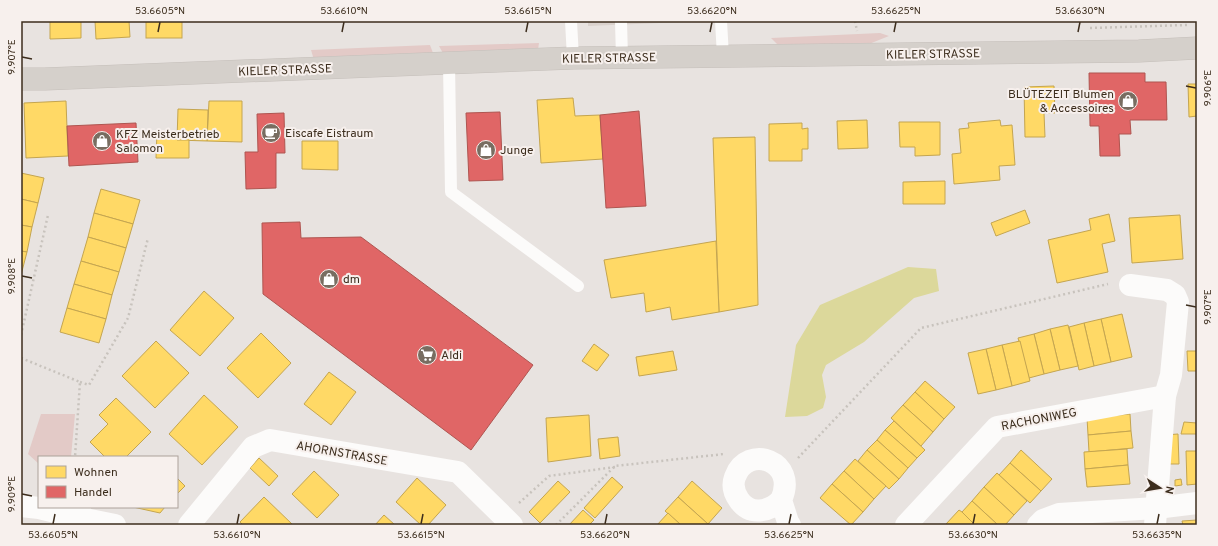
<svg xmlns="http://www.w3.org/2000/svg" width="1218" height="546" font-family="Overpass,sans-serif">
  <style>
    .built { fill: #dad2cd }
    .green { fill: #e3cac7 }
    .water { fill: #dcd89b }
    .homes { fill: #ffd966; stroke: #c4a550 }
    .shops { fill: #e06666; stroke: #af5550 }
    .lines { fill: none; stroke-linecap: round; stroke-linejoin: round }
    .primary-casing { stroke: #c5bfba; stroke-width: 23 }
    .path { stroke: #c8c3bd; stroke-width: 2.5; stroke-dasharray: 2 3; stroke-linecap: butt }
    .lane { stroke: #fcfbfa; stroke-width: 12 }
    .street { stroke: #fcfbfa; stroke-width: 22 }
    .primary { stroke: #d5d0cb; stroke-width: 22 }
    .ticks { fill: none; stroke: #3c2d1d; stroke-width: 1.5 }
    .labels { text-anchor: middle; stroke-width: 4; stroke-linejoin: round; paint-order: stroke }
    .street-label { font-size: 12px; fill: #3c2d1d; stroke: #f7f0ed }
    .poi-label { font-size: 12px; fill: #3c2d1d; stroke: #f7f0ed; text-anchor: start }
    .neatline { fill: none; stroke: #3c2d1d; stroke-width: 1.5 }
    .ticks-label { font-size: 10px; text-anchor: middle; fill: #3c2d1d }
  </style>
  <rect width="100%" height="100%" fill="#e8e3e0"/>
  <polygon class="built" points="588,21 707,21 588,26"/>
  <g class="green">
    <polygon points="880,33 889,36 869,44 781,48 771,38"/>
    <polygon points="539,43 538,50 445,57 439,46"/>
    <polygon points="430,45 433,53 314,60 311,50"/>
    <polygon points="41,414 75,414 71,457 39,457 39,464 28,454"/>
  </g>
  <polygon class="water" points="908,267 936,269 939,291 914,298 864,342 826,365 822,375 826,397 823,408 807,416 785,417 796,345 820,305"/>
  <g class="homes">
    <polygon points="50,21 81,21 81,38 50,39"/>
    <polygon points="95,21 129,21 130,37 96,39"/>
    <rect x="146" y="21" width="36" height="17"/>
    <polygon points="1188,84 1197,84 1197,116 1189,117"/>
    <polygon points="1054,86 1055,113 1044,113 1045,137 1025,137 1024,87"/>
    <polygon points="573,98 575,116 600,115 603,159 541,163 537,100"/>
    <polygon points="66,101 68,156 26,158 24,103"/>
    <polygon points="209,101 242,101 242,142 207,141"/>
    <polygon points="178,109 208,110 207,141 177,140"/>
    <polygon points="867,120 868,148 838,149 837,121"/>
    <polygon points="1000,120 1001,126 1012,125 1015,165 999,166 1000,180 954,184 952,154 961,153 959,129 969,128 968,123"/>
    <polygon points="899,122 940,122 940,155 915,156 915,147 900,147"/>
    <polygon points="802,123 802,129 808,128 808,149 802,149 802,161 769,161 769,124"/>
    <polygon points="157,132 178,133 177,140 189,140 189,158 156,158"/>
    <polygon points="755,137 758,305 719,312 713,138"/>
    <polygon points="302,141 338,141 338,170 302,169"/>
    <polygon points="21,173 44,178 38,203 21,199"/>
    <polygon points="945,181 945,204 903,204 903,182"/>
    <polygon points="101,189 140,200 133,224 94,213"/>
    <polygon points="21,199 38,203 32,227 21,225"/>
    <polygon points="1025,210 1030,223 996,236 991,223"/>
    <polygon points="94,213 133,224 126,248 88,237"/>
    <polygon points="1109,214 1115,241 1102,244 1108,272 1057,283 1048,240 1091,230 1089,219"/>
    <polygon points="1180,215 1183,259 1132,263 1129,218"/>
    <polygon points="21,225 32,227 27,252 21,251"/>
    <polygon points="88,237 126,248 119,272 81,261"/>
    <polygon points="716,241 719,312 672,320 670,307 646,312 644,293 611,298 604,260"/>
    <polygon points="21,251 27,252 21,275"/>
    <polygon points="81,261 119,272 112,295 74,284"/>
    <polygon points="74,284 112,295 106,319 67,308"/>
    <polygon points="204,291 234,318 200,356 170,330"/>
    <polygon points="67,308 106,319 99,343 60,332"/>
    <polygon points="1122,314 1132,357 1111,362 1101,319"/>
    <polygon points="1101,319 1111,362 1094,366 1084,323"/>
    <polygon points="1084,323 1094,366 1079,370 1069,327"/>
    <polygon points="1068,325 1078,366 1060,370 1050,329"/>
    <polygon points="1050,329 1060,370 1044,374 1034,334"/>
    <polygon points="261,333 291,363 258,398 227,368"/>
    <polygon points="1034,334 1044,374 1029,378 1018,338"/>
    <polygon points="156,341 189,373 155,408 122,376"/>
    <polygon points="1020,341 1030,381 1012,386 1002,345"/>
    <polygon points="594,344 609,355 597,371 582,361"/>
    <polygon points="1002,345 1012,386 996,390 986,349"/>
    <polygon points="986,349 996,390 978,394 968,353"/>
    <polygon points="673,351 677,370 639,376 636,357"/>
    <polygon points="1187,351 1197,351 1197,371 1188,371"/>
    <polygon points="329,372 356,392 331,425 304,404"/>
    <polygon points="925,381 955,407 944,419 915,392"/>
    <polygon points="915,392 944,419 933,432 903,405"/>
    <polygon points="204,395 238,427 202,465 169,434"/>
    <polygon points="116,398 151,432 126,457 105,457 90,442 108,424 99,415"/>
    <polygon points="903,405 933,432 921,446 891,418"/>
    <polygon points="1130,414 1131,431 1088,435 1087,418"/>
    <polygon points="589,415 591,456 548,462 546,418"/>
    <polygon points="894,421 925,450 917,458 885,430"/>
    <polygon points="1184,422 1197,423 1197,434 1181,434"/>
    <polygon points="885,430 917,458 908,468 877,440"/>
    <polygon points="1131,431 1133,448 1089,452 1088,435"/>
    <polygon points="1178,434 1179,464 1163,464 1165,435"/>
    <polygon points="618,437 620,456 600,459 598,439"/>
    <polygon points="877,440 908,468 899,479 867,450"/>
    <polygon points="1127,449 1128,465 1085,469 1084,452"/>
    <polygon points="867,450 899,479 889,489 858,461"/>
    <polygon points="1021,450 1052,479 1041,491 1010,463"/>
    <polygon points="1186,451 1197,451 1197,484 1187,485"/>
    <polygon points="259,458 278,476 269,486 250,468"/>
    <polygon points="855,459 886,486 874,499 844,471"/>
    <polygon points="1010,463 1041,491 1030,503 999,475"/>
    <polygon points="1128,465 1130,484 1087,487 1085,469"/>
    <polygon points="314,471 339,495 317,518 292,494"/>
    <polygon points="844,471 874,499 863,512 832,484"/>
    <polygon points="997,473 1027,501 1014,515 984,487"/>
    <polygon points="612,477 623,487 595,518 584,508"/>
    <polygon points="177,478 185,486 177,494"/>
    <polygon points="417,478 446,505 428,525 421,525 396,502"/>
    <polygon points="1181,479 1182,485 1175,486 1175,480"/>
    <polygon points="558,481 570,492 540,523 529,512"/>
    <polygon points="692,481 722,508 708,524 678,497"/>
    <polygon points="832,484 863,512 851,525 820,498"/>
    <polygon points="984,487 1014,515 1005,525 998,525 972,501"/>
    <polygon points="264,497 293,525 243,525 240,522"/>
    <polygon points="678,497 708,524 707,525 681,525 665,511"/>
    <polygon points="972,501 998,525 975,525 962,512"/>
    <polygon points="133,507 165,507 160,513"/>
    <polygon points="583,510 594,520 589,525 569,525"/>
    <polygon points="959,510 962,512 975,525 948,525 946,524"/>
    <polygon points="668,513 681,525 657,525"/>
    <polygon points="384,515 395,525 375,525"/>
    <polygon points="1197,520 1197,525 1183,525 1182,521"/>
  </g>
  <g class="shops">
    <polygon points="1089,73 1145,73 1145,82 1166,82 1167,120 1130,120 1131,134 1119,134 1120,156 1100,156 1099,126 1090,126"/>
    <polygon points="639,111 646,206 606,208 600,115"/>
    <polygon points="500,112 503,180 469,181 466,113"/>
    <polygon points="284,113 285,153 276,153 276,188 246,189 245,152 258,152 257,114"/>
    <polygon points="136,123 138,162 69,166 67,126"/>
    <polygon points="300,222 301,238 361,237 533,365 471,450 263,294 262,223"/>
  </g>
  <g class="lines">
    <g class="primary-casing">
      <polyline id="primary" points="21,79 45,79 573,58 1139,51 1197,48"/>
    </g>
    <g class="path">
      <polyline points="855,21 857,31"/>
      <polyline points="1090,28 1187,25"/>
      <polyline points="21,335 48,215"/>
      <polyline points="21,358 80,382 75,457"/>
      <polyline points="80,382 89,385 128,318 148,238"/>
      <polyline points="798,458 921,328 1108,284"/>
      <polyline points="519,503 549,476 615,467"/>
      <polyline points="556,525 615,466 724,454"/>
    </g>
    <g class="lane">
      <polyline points="571,21 573,58"/>
      <polyline points="621,21 622,58"/>
      <polyline points="721,21 723,56"/>
      <polyline points="449,63 451,192 578,286"/>
    </g>
    <g class="street">
      <polyline points="1130,285 1167,290 1175,295 1178,302 1171,375 1165,396 1155,525"/>
      <path d="M781,500C769,512 750,516 739,500C734,493 732,485 735,477C747,443 799,461 781,500L788,522L790,525"/>
      <polyline points="21,506 39,508 80,518 80,507"/>
      <polyline points="80,518 115,525"/>
      <polyline points="189,525 253,447 270,440 458,472 512,525"/>
      <polyline points="906,525 997,427 1165,396"/>
      <polyline points="1038,525 1043,520 1059,514 1156,508 1197,503"/>
    </g>
    <use href="#primary" class="primary"/>
  </g>
  <path class="ticks" d="M158,32L160,22M342,32L344,22M526,32L528,22M710,32L712,22M894,32L896,22M1078,32L1080,22M22,57L32,59M1186,86L1196,88M22,276L32,278M1186,305L1196,307M22,494L32,496M53,524L55,514M237,524L239,514M421,524L423,514M605,524L607,514M789,524L791,514M973,524L975,514M1157,524L1159,514"/>
  <defs>
    <g id="shop-disc" transform="scale(1)"><circle r="9.5" fill="#786d61" stroke="#f7f0ed"/><path d="M-5-2.5h2.3a2.7 3.5 0 0 1 5.4 0H5L5.5 6h-11ZM-1.5-2.5h3a1.5 2.3 0 0 0-3 0Z" fill="#fff"/></g>
    <g id="cafe-disc" transform="scale(1)"><circle r="9.5" fill="#786d61" stroke="#f7f0ed"/><path d="M-5.5-4.5H6V0H3Q3 3.5 0 3.5H-2.5Q-5.5 3.5-5.5 0ZM3-3.2v2h1.7v-2ZM-6 4.5H4V6H-6Z" fill="#fff"/></g>
    <g id="supermarket-disc" transform="scale(1)"><circle r="9.5" fill="#786d61" stroke="#f7f0ed"/><path d="M-6-5.5h2.5l.6 2H6L4.5 2H-2.5L-4.4-4H-6ZM-1.5 3.2a1.3 1.3 0 1 0 .1 0ZM3 3.2a1.3 1.3 0 1 0 .1 0Z" fill="#fff"/></g>
  </defs>
  <g fill-rule="evenodd">
    <use href="#shop-disc" x="1128" y="101"/>
    <use href="#cafe-disc" x="271" y="133"/>
    <use href="#shop-disc" x="102" y="141"/>
    <use href="#shop-disc" x="486" y="150"/>
    <use href="#shop-disc" x="329" y="279"/>
    <use href="#supermarket-disc" x="427" y="355"/>
  </g>
  <g class="labels">
    <g class="street-label">
      <text transform="translate(933 54) rotate(-1)" y="4">KIELER STRASSE</text>
      <text transform="translate(609 58) rotate(-1)" y="4">KIELER STRASSE</text>
      <text transform="translate(285 70) rotate(-2)" y="4">KIELER STRASSE</text>
      <text transform="translate(1039 419) rotate(-11)" y="4">RACHONIWEG</text>
      <text transform="translate(342 453) rotate(10)" y="4">AHORNSTRASSE</text>
    </g>
    <g class="poi-label">
      <text x="1114" y="98" text-anchor="end">BLÜTEZEIT Blumen<tspan x="1114" dy="14">&amp; Accessoires</tspan></text>
      <text x="285" y="137">Eiscafe Eistraum</text>
      <text x="116" y="138">KFZ Meisterbetrieb<tspan x="116" dy="14">Salomon</tspan></text>
      <text x="500" y="154">Junge</text>
      <text x="343" y="283">dm</text>
      <text x="441" y="359">Aldi</text>
    </g>
  </g>
  <rect width="1218" height="546" fill="none" stroke="#f7f0ed" stroke-width="44"/>
  <rect x="38" y="456" width="140" height="52" fill="#f7f0ed" stroke="#aca29a"/>
  <rect x="46" y="466" width="20" height="12" fill="#ffd966" stroke="#aca29a"/>
  <text x="74" y="476" font-size="12" fill="#3c2d1d">Wohnen</text>
  <rect x="46" y="486" width="20" height="12" fill="#e06666" stroke="#aca29a"/>
  <text x="74" y="496" font-size="12" fill="#3c2d1d">Handel</text>
  <g transform="translate(1160 488) rotate(102)" stroke="#f7f0ed" stroke-width="3" paint-order="stroke">
  <path d="M0-3L7 15L0 10L-7 15Z" fill="#3c2d1d"/>
  <text y="-6" font-size="11" font-weight="bold" text-anchor="middle" fill="#3c2d1d">N</text>
  </g>
  <rect x="22" y="22" width="1174" height="502" class="neatline"/>
  <g class="ticks-label">
    <text x="160" y="14">53.6605°N</text>
    <text x="344" y="14">53.6610°N</text>
    <text x="528" y="14">53.6615°N</text>
    <text x="712" y="14">53.6620°N</text>
    <text x="896" y="14">53.6625°N</text>
    <text x="1080" y="14">53.6630°N</text>
    <text transform="translate(11 57) rotate(-90)" y="4">9.907°E</text>
    <text transform="translate(1207 88) rotate(-90)" y="4">9.906°E</text>
    <text transform="translate(11 276) rotate(-90)" y="4">9.908°E</text>
    <text transform="translate(1207 307) rotate(-90)" y="4">9.907°E</text>
    <text transform="translate(11 494) rotate(-90)" y="4">9.909°E</text>
    <text x="53" y="538">53.6605°N</text>
    <text x="237" y="538">53.6610°N</text>
    <text x="421" y="538">53.6615°N</text>
    <text x="605" y="538">53.6620°N</text>
    <text x="789" y="538">53.6625°N</text>
    <text x="973" y="538">53.6630°N</text>
    <text x="1157" y="538">53.6635°N</text>
  </g>
</svg>
